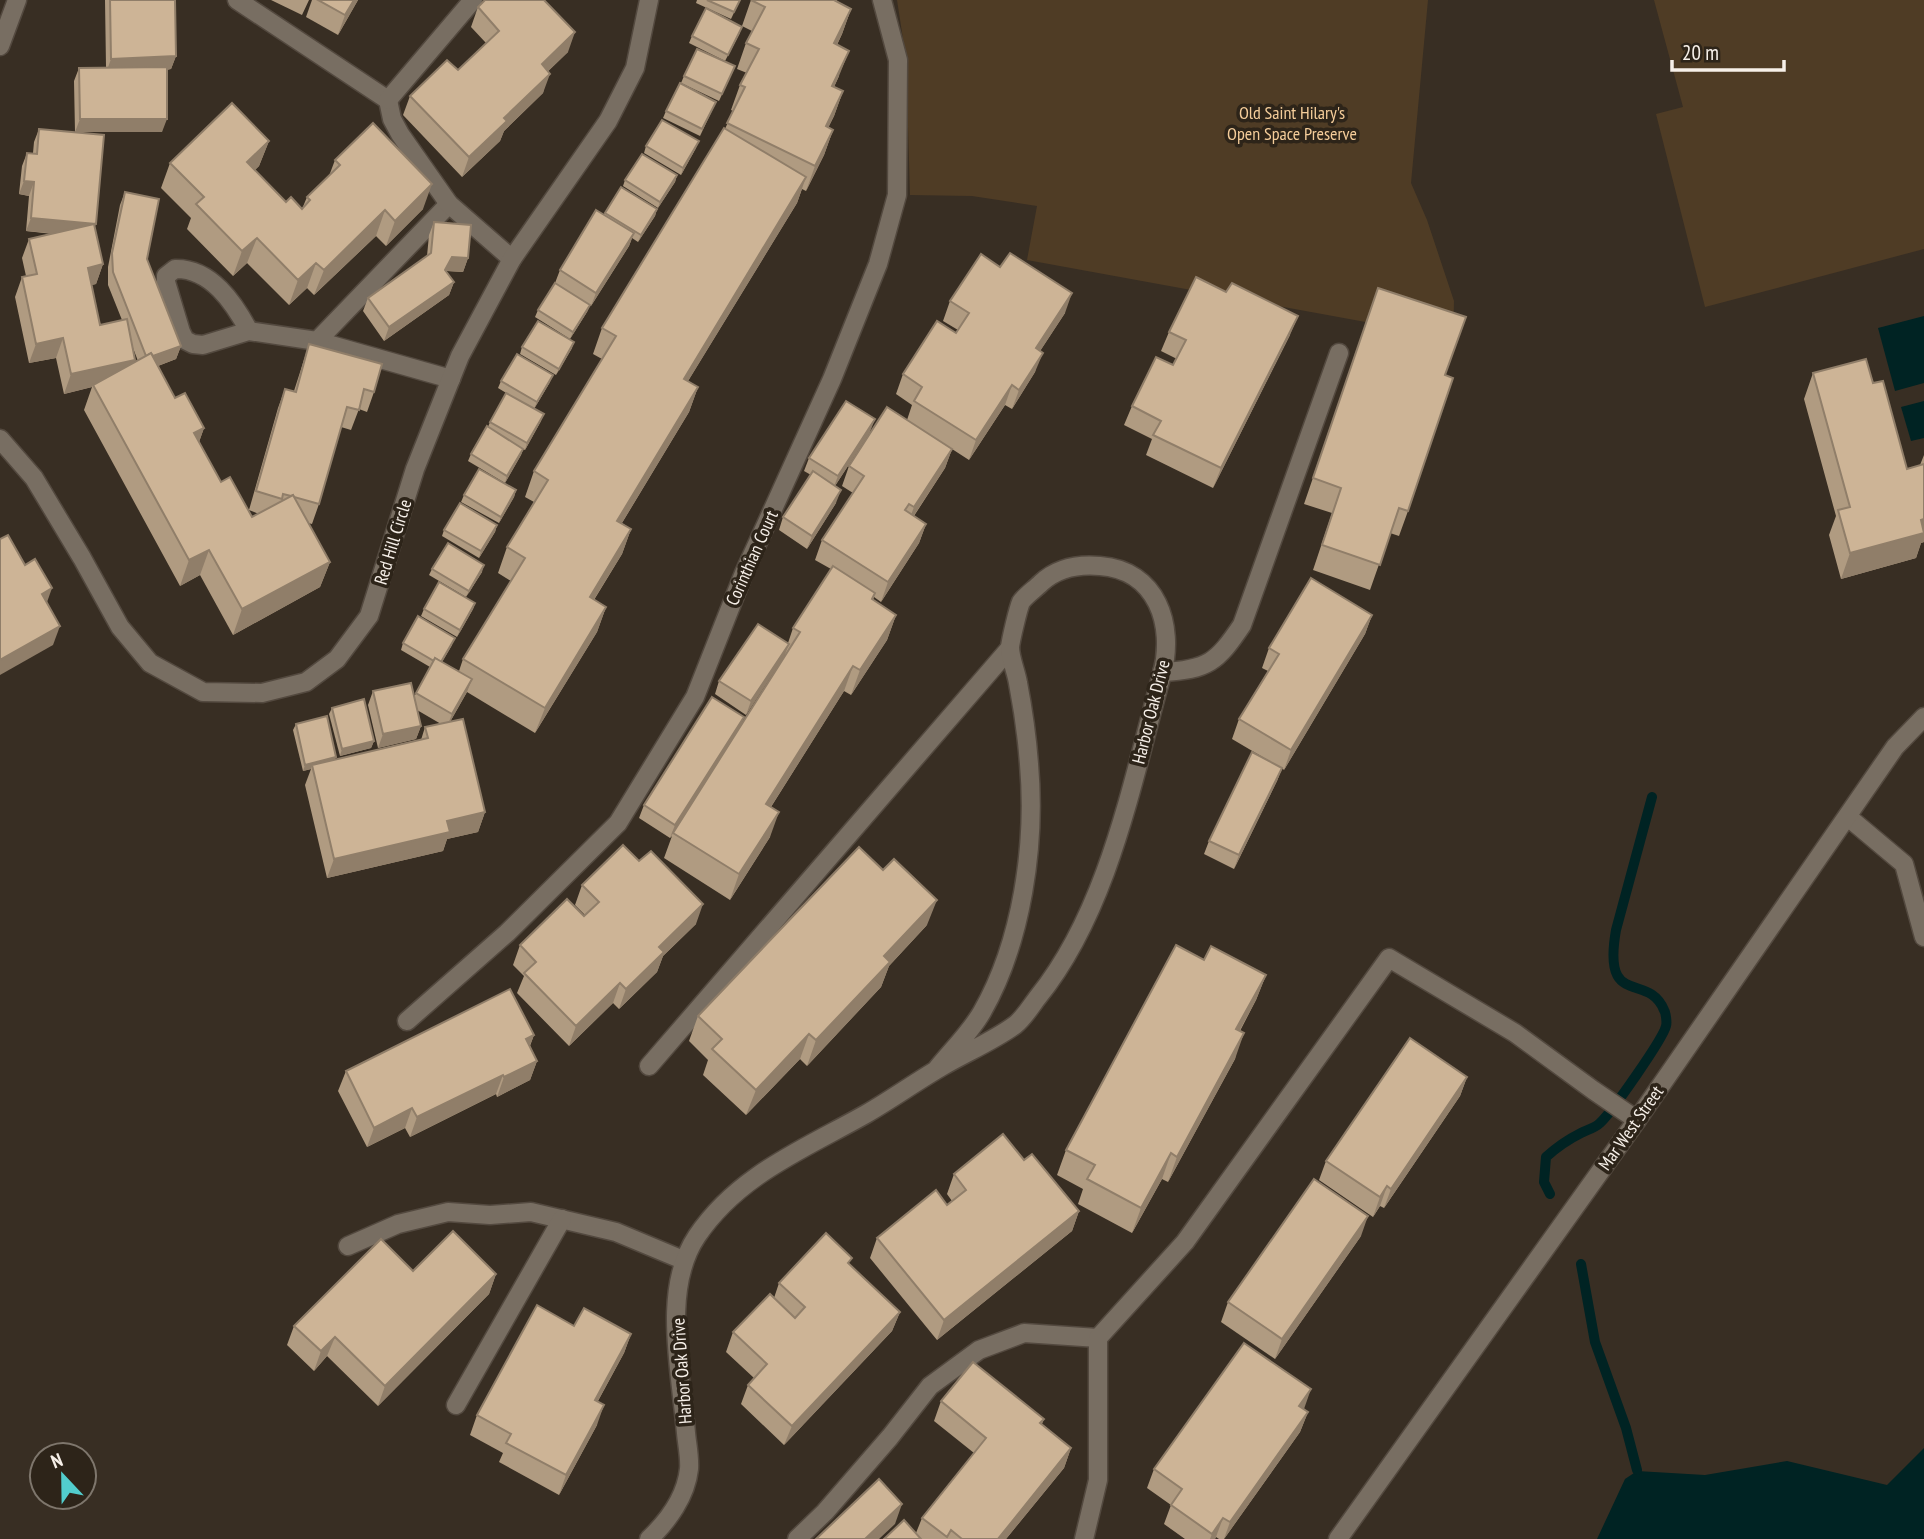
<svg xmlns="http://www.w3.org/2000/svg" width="1924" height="1539" font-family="'PT Sans Narrow',sans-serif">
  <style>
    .green { fill: #4f3c25 }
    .water { fill: #002323 }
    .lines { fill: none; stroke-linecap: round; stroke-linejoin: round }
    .stream { stroke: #002323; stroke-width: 10 }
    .service-casing { stroke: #53493f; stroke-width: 21 }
    .minor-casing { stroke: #53493f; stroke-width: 21 }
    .service { stroke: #786e62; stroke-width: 18 }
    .minor { stroke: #786e62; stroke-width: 18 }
    .wall { fill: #b09b81; fill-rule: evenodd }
    .shaded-wall { fill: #907e69 }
    .building { fill: #cdb496; stroke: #907e69; stroke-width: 2 }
    .labels { text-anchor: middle; stroke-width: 7; stroke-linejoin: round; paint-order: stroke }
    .park-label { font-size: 18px; fill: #f5cd9a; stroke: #2d2419 }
    .street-label { font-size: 18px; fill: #f7f0e9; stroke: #2d2419 }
  </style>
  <rect width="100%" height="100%" fill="#382e23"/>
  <g class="green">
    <polygon points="897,0 1428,0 1411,183 1427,220 1454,301 1453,338 1027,260 1037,206 972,196 910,195 906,58"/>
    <polygon points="1654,0 1924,0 1924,249 1705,307 1656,114 1683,107"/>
  </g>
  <g class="water">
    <polygon points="1924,316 1924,383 1895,391 1878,328"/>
    <polygon points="1924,401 1924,438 1911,441 1901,407"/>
    <polygon points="1924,1448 1924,1539 1597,1539 1625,1479 1637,1471 1705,1475 1787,1461 1887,1485"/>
  </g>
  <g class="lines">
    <g class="stream">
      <path d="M1550,1194L1544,1182L1546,1157C1557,1147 1567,1140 1581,1133C1587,1130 1595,1128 1600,1123C1611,1113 1663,1039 1666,1026C1667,1023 1666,1013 1664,1010C1648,971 1602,1010 1616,930L1652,797"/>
      <polyline points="1581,1264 1595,1342 1626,1428 1637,1470"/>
    </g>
    <g class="service-casing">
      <g id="service">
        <path d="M249,331C234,303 211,268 175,269L166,276V282L181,332L185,340L193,344L203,345L249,331L317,341L451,379"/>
        <polyline points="317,341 449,204"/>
        <path d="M1162,672C1208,670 1217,662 1242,625L1339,353"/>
        <polyline points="1848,817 1904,864 1924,937"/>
        <polyline points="649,1066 1010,648"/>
        <polyline points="348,1246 398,1224 448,1212 490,1215 531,1212 616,1232 683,1260"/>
        <polyline points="456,1405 562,1219"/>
        <polyline points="797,1539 825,1512 890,1437 930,1386 979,1350 1024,1333 1098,1338"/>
        <polyline points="1084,1539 1098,1480 1098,1338 1185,1242 1389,958 1515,1033 1593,1090 1637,1120"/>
      </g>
    </g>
    <g class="minor-casing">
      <g id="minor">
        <polyline points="237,0 388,100 392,119 400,134 449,204 512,259"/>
        <polyline points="0,46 17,0"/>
        <polyline points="388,100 473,0"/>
        <polyline points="0,439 34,478 82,558 120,627 150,663 203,692 262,693 306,682 337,659 369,616 415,469 460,356 512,259 608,121 635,68 649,0"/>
        <polyline points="407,1021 507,933 618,823 695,697 744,573 832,379 878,264 897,195 898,60 882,0"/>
        <path d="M649,1539C668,1521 686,1496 689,1469C690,1458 687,1444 686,1433C681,1372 661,1289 697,1236C738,1175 804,1149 866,1114C892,1099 917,1081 943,1066C965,1053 995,1040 1015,1025C1024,1018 1031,1006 1038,997C1109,909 1132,781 1162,674C1175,625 1157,570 1100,566C1078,564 1057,568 1041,583C1035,589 1025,596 1021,602C1018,609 1011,639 1010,647C1010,658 1016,671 1018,683C1023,709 1027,737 1029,764C1036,845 1022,942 982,1012C970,1033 951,1051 936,1070"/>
        <polyline points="1338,1539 1637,1120 1895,747 1924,717"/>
      </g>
    </g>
    <use href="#service" class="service"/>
    <use href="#minor" class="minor"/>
  </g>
  <g class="wall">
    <path d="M105,0H175L176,56L171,69L167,70L162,132H79L95,227L103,264L96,284L91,285L100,325L122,320L108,285V267L120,205L125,192L147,259L181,346L176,359L158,366L175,398L204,428L199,442L221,482L252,517L259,514L249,510L278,408L285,389L294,391L309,344L374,392L367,412L359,409L351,430L341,427L319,504L312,524L308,523L330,562L320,587L233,635L200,575L180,586L84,410L92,387L64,394L56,358L29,363L15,297L22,277L26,276L22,258L29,239L53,234L26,231L29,196L19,194L22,166L27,153H33L34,142L39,129L75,132L74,81L79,68L106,67ZM133,348L138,361L134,362Z"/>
    <polygon points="271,0 309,0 302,15"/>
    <polygon points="312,0 358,0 338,35 306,17"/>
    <polygon points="697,0 740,0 731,19 696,3"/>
    <polygon points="751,0 837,0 836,2 851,9 842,34 837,45 839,76 834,87 843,91 834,116 828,128 833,130 824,155 806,191 802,189 797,203 688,381 698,387 689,412 622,523 631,529 622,554 594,600 606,607 597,632 535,733 467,692 450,722 485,812 478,832 447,839 443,851 327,878 305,785 311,769 303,771 293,730 296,724 335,760 421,740 425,727 441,724 417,710 421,726 416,739 378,748 368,705 373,691 414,697 430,667 401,650 403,643 452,645 442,662 459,671 463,659 511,581 498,573 507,547 534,502 525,497 534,471 602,359 593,354 602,328 725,129 733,111 731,110 740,85 747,73 737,69 746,43 752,31 742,26"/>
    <polygon points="478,7 568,52 548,71 543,93 504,131 500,141 462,177 403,115 410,96 458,70 486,43 471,27"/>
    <polygon points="740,33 725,61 689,43 692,36"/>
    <polygon points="735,66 719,101 681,83 684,76"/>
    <polygon points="716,102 700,136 663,118 666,111"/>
    <polygon points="269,141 259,166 255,170 286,202 302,209 307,197 329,176 335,160 423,209 386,246 376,236 314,295 307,288 289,305 247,263 233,276 187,229 191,218 161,188 170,163"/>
    <polygon points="646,146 696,148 681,175 644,153"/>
    <polygon points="677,175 675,182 658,208 623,186 625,180"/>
    <polygon points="657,209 655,216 638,242 632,238 629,246 591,306 590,305 587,312 570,339 535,317 538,310 555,283 560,270 605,213"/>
    <polygon points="434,222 468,258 463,272 447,271 447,272 454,282 449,295 384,341 363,311 368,298 427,256 429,235"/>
    <polygon points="1378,288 1445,375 1408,511 1399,536 1390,533 1370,590 1313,570 1332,513 1304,504"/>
    <polygon points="950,301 1065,313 1040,351 1035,372 1012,409 1005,405 969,460 952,449 945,468 914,516 926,524 919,543 881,602 874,597 873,600 896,615 887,640 851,695 844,691 771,807 770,837 730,900 664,858 672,836 670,838 639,818 644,805 744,717 741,726 786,654 785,654 746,715 715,694 719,681 788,643 793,628 831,569 815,560 822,540 853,493 842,486 849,466 907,420 912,405 896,394 903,374 958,330 943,321"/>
    <polygon points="1169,332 1290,335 1213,488 1146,455 1152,439 1124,425 1132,406 1173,365 1177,359 1161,351"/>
    <polygon points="522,347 572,348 556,375 520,354"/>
    <polygon points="1813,373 1873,383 1907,469 1920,465 1924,455 1924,542 1921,543 1916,558 1841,579 1829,535 1836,516 1804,399"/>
    <polygon points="501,381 550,382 534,409 541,421 525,450 523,449 521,455 505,483 468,461 471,454 488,427 490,422 521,402 498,388"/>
    <polygon points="870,432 835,486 836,503 807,549 779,530 783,517 811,475 804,471 809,458"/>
    <polygon points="516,490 514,497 499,523 461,502 464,495"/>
    <polygon points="497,525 495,532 479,558 442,536 444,530"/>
    <polygon points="432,569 482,572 466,597 429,575"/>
    <polygon points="475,603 473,609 457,637 421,616 424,609"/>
    <polygon points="1372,615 1365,634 1284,770 1282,768 1277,781 1234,869 1204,854 1209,841 1271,762 1232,739 1239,719 1268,671 1262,668 1269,648"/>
    <polygon points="332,708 374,741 371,748 340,756 329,714"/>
    <polygon points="582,885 696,924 663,956 657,972 619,1009 613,1003 569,1046 517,993 524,976 513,965 520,945 585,915 575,905"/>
    <polygon points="927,925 889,966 881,987 807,1066 800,1059 746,1115 703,1075 708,1060 689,1041 698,1016"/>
    <polygon points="1204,960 1266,975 1256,1000 1240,1031 1235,1059 1168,1182 1162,1179 1132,1233 1078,1204 1083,1189 1057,1175 1066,1150"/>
    <polygon points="534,1035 530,1046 537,1061 530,1080 497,1097 496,1094 410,1137 405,1128 367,1147 338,1091 346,1071"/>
    <polygon points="1467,1077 1460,1096 1384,1208 1380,1206 1373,1217 1319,1180 1326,1161"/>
    <polygon points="1024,1160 1079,1211 1072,1231 937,1340 870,1258 877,1238 947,1205 952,1201 947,1194 954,1174"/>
    <polygon points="1361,1236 1275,1359 1221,1322 1228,1302"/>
    <polygon points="850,1265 900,1312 892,1331 784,1445 741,1404 748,1385 754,1378 726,1352 733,1332 774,1298 779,1283"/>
    <polygon points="413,1271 496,1274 489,1294 378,1406 327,1356 314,1371 287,1345 294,1326"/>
    <polygon points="574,1326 631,1334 624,1353 598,1401 597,1425 559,1495 499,1462 503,1453 470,1435 477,1415"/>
    <polygon points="941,1401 1044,1419 1042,1424 1071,1448 1064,1468 1006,1539 884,1539 916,1533 922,1518 974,1453 934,1421"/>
    <polygon points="1303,1409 1308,1412 1300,1432 1224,1539 1219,1539 1216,1537 1215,1539 1185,1539 1164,1524 1171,1505 1147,1488 1154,1469"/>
  </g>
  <g class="shaded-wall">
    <polygon points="354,0 358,0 338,35 345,15"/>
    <polygon points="851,9 842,34 825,69 834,43"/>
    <polygon points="575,32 568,52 535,84 542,64"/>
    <polygon points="849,51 839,76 823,111 832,86"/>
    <polygon points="176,56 171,69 106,73 111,59"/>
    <polygon points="550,74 543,93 504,131 500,141 462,177 469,157 504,118"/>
    <polygon points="843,91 834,116 816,152 826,126"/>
    <polygon points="80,119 167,119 162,132 75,132"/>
    <polygon points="833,130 824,155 806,191 815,166"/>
    <polygon points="269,141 259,166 237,187 247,162"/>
    <polygon points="699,141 696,148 681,175 683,168"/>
    <polygon points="677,175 675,182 658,208 660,202"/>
    <polygon points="806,177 797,203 674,404 684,379"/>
    <polygon points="24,181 34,182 29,196 19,194"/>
    <polygon points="432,184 423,209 386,246 395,221"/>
    <polygon points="657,209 655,216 638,242 641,235"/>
    <polygon points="385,210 376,236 314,295 324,270"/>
    <polygon points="31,218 96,224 91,237 26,231"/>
    <polygon points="634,233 629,246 591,306 596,293"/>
    <polygon points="257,238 247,263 233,276 242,251"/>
    <polygon points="452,257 468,258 463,272 447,271 440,283 445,270"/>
    <polygon points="316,263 307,288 289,305 298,280"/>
    <polygon points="103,264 96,284 80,288 88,268"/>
    <polygon points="454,282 449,295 384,341 389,327"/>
    <polygon points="1072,293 1065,313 1029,368 1036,348"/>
    <polygon points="590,305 587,312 570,339 573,332"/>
    <polygon points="1298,316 1290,335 1213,488 1221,468"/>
    <polygon points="63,338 56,358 29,363 36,344"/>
    <polygon points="574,342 572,348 556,375 559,369"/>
    <polygon points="181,346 176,359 142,372 147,359"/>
    <polygon points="1043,353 1035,372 1012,409 1019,390"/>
    <polygon points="135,360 128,380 93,385 92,387 64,394 71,374"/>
    <polygon points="553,375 550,382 534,409 537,402"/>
    <polygon points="1012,385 1005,405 969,460 976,440"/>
    <polygon points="698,387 689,412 608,546 617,521"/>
    <polygon points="544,414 541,421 525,450 527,443"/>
    <polygon points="875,419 870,432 833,489 838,476"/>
    <polygon points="204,428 195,453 194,433"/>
    <polygon points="523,449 521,455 505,483 507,476"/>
    <polygon points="952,449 945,468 907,526 914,507"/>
    <polygon points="516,490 514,497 499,523 501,517"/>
    <polygon points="841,490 836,503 807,549 812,536"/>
    <polygon points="1924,519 1924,542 1921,543 1916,558 1841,579 1850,553"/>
    <polygon points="926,524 919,543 881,602 888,582"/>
    <polygon points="497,525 495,532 479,558 481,551"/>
    <polygon points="631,529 622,554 580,622 590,597"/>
    <polygon points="209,550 200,575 180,586 189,560"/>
    <polygon points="330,562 320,587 233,635 242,609"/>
    <polygon points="484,565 482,572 466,597 469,591"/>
    <polygon points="52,588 45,608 42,594"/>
    <polygon points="475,603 473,609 457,637 460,630"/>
    <polygon points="606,607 597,632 535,733 545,708"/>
    <polygon points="896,615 887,640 851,695 860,670"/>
    <polygon points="1372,615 1365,634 1284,770 1291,750"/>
    <polygon points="60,626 53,645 0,675 0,660"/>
    <polygon points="789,644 784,657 746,715 751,701"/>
    <polygon points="853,666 844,691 757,829 766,804"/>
    <polygon points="472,679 467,692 447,727 452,714"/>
    <polygon points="744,717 739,730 670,838 675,825"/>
    <polygon points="421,726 416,739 378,748 383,734"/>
    <polygon points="374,741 371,748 340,756 342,749"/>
    <polygon points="336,757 334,764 312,765 311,769 303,771 305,765"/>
    <polygon points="1282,768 1277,781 1234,869 1239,855"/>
    <polygon points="485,812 478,832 447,839 443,851 327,878 334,859 447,821"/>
    <polygon points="779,812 770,837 730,900 739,874"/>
    <polygon points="937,900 927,925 889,966 881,987 807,1066 816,1040 884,956"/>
    <polygon points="703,904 696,924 663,956 657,972 619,1009 626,989 659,947"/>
    <polygon points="1266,975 1256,1000 1227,1054 1236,1029"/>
    <polygon points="620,983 613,1003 569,1046 576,1026"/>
    <polygon points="1244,1033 1235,1059 1168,1182 1177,1157"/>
    <polygon points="809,1034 800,1059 746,1115 756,1090"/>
    <polygon points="534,1035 526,1055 526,1039"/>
    <polygon points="537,1061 530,1080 497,1097 504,1077"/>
    <polygon points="503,1075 496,1094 410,1137 417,1117"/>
    <polygon points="1467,1077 1460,1096 1384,1208 1391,1189"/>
    <polygon points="412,1108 405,1128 367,1147 374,1128"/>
    <polygon points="1171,1153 1162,1179 1132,1233 1141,1208"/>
    <polygon points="1387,1186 1380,1206 1373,1217 1380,1197"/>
    <polygon points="1079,1211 1072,1231 937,1340 944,1320"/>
    <polygon points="1368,1216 1361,1236 1275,1359 1282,1339"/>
    <polygon points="496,1274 489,1294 378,1406 385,1386"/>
    <polygon points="900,1312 892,1331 784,1445 792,1426"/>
    <polygon points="631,1334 624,1353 588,1419 595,1400"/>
    <polygon points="335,1337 327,1356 314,1371 321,1351"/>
    <polygon points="1311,1389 1304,1409 1299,1406"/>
    <polygon points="604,1405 597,1425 559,1495 566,1475"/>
    <polygon points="1308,1412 1300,1432 1224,1539 1230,1522"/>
    <polygon points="1071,1448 1064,1468 1006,1539 998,1539"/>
    <polygon points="902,1504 895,1524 879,1539 865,1539"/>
    <polygon points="1223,1518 1216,1537 1215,1539 1210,1539 1212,1534"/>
  </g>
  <g class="building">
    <polygon points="110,0 175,0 176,56 111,59"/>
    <polygon points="318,0 354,0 345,15"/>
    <polygon points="485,0 544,0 575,32 542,64 550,74 504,118 507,121 469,157 410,96 447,60 458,70 499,31 478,7"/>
    <polygon points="707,0 740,0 734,12"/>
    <polygon points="751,0 834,0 851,9 834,43 849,51 832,86 843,91 826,126 833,130 815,166 727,123 745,87 740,85 759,49 746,43 765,7"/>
    <polygon points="706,8 742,27 728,55 692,36"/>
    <polygon points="697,49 735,66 722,94 684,76"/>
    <polygon points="167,67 167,119 80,119 79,68"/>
    <polygon points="680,83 716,102 702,129 666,111"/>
    <polygon points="232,103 269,141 247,162 286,202 291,197 302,209 310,200 307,197 340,165 335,160 373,123 432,184 395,221 385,210 324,270 316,263 298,280 257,238 242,251 196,204 204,197 170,163"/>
    <polygon points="662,120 699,141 683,168 646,146"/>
    <polygon points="724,128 806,177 684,379 698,387 617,521 631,529 590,597 606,607 545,708 463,659 525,558 507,547 548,480 534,471 616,336 602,328"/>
    <polygon points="39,129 104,135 96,224 31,218 34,182 24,181 27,153 37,154"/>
    <polygon points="642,154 677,175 660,202 625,180"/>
    <polygon points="621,187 657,209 641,235 605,213"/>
    <polygon points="125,192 159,199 147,259 181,346 153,356 151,353 146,356 113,272 112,253"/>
    <polygon points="596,210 634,233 596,293 560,270"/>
    <polygon points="434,222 471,225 468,258 452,257 445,270 454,282 389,327 368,298 431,253"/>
    <polygon points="94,224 103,264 88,268 100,325 127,319 135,360 71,374 63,338 36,344 22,277 37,274 29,239"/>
    <polygon points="1010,253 1072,293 1036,348 1043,353 1019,390 1012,385 976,440 914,401 922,387 903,374 937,321 956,333 969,313 950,301 981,254 1000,267"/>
    <polygon points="1196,277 1226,292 1232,283 1298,316 1221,468 1153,435 1161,421 1132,406 1156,357 1173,365 1186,340 1169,332"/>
    <polygon points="555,283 590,305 573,332 538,310"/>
    <polygon points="1378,288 1466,317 1445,375 1453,378 1408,511 1399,508 1380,565 1322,545 1341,488 1313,478"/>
    <polygon points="538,321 574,342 559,369 522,347"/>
    <polygon points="309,344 382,364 374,392 364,389 359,410 347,407 319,504 294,497 293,495 291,496 283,494 282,499 256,491 285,389 296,392"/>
    <polygon points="151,353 175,398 185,393 204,428 194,433 221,482 230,477 252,517 293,495 330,562 242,609 209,550 189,560 93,385"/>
    <polygon points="517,354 553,375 537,402 501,381"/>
    <polygon points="1866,359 1873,383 1883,381 1907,469 1924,464 1924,519 1921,520 1924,533 1850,553 1838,510 1850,507 1813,373"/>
    <polygon points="506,393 544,414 527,443 490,422"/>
    <polygon points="846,401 875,419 838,476 809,458"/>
    <polygon points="887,407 952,449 914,507 909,504 905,510 926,524 888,582 822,540 864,476 849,466"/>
    <polygon points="487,426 523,449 507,476 471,454"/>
    <polygon points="479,469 516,490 501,517 464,495"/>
    <polygon points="813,471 841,490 812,536 783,517"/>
    <polygon points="460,503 497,525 481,551 444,530"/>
    <polygon points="8,535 25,565 35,559 52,588 42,594 60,626 0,660 0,539"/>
    <polygon points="448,543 484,565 469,591 432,569"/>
    <polygon points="833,566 875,593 872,599 896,615 860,670 853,666 766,804 779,812 739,874 673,833 800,632 793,628"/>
    <polygon points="1311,578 1372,615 1291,750 1239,719 1279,654 1269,648"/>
    <polygon points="439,582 475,603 460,630 424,609"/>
    <polygon points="418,616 455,638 441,662 435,658 434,661 403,643"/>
    <polygon points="758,624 789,644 751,701 719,681"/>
    <polygon points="435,658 472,679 452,714 416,693"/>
    <polygon points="411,683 421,726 383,734 373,691"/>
    <polygon points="712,697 744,717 675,825 644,805"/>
    <polygon points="364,699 374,741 342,749 332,708"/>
    <polygon points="327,716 336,757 305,765 296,724"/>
    <polygon points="463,719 485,812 447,821 450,832 334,859 312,765 428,738 425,727"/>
    <polygon points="1252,752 1282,768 1239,855 1209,841"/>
    <polygon points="623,845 639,861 651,851 703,904 659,947 664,952 626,989 620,983 576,1026 524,973 536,962 520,945 567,899 584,916 599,902 582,885"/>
    <polygon points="859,847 883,870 894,859 937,900 884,956 890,962 816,1040 809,1034 756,1090 712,1049 722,1039 698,1016"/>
    <polygon points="1176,945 1204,960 1211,946 1266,975 1236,1029 1244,1033 1177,1157 1171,1153 1141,1208 1087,1179 1095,1165 1066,1150"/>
    <polygon points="510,989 534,1035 526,1039 537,1061 504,1077 503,1075 417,1117 412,1108 374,1128 346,1071"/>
    <polygon points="1410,1038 1467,1077 1391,1189 1387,1186 1380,1197 1326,1161"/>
    <polygon points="1003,1134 1024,1160 1032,1154 1079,1211 944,1320 877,1238 936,1190 947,1205 966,1190 954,1174"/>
    <polygon points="1314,1179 1368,1216 1282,1339 1228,1302"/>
    <polygon points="453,1231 496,1274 385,1386 335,1337 321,1351 294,1326 381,1239 413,1271"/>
    <polygon points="826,1233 852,1258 848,1263 900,1312 792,1426 748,1385 767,1364 733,1332 770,1294 795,1318 805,1307 779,1283"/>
    <polygon points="537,1305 574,1326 584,1308 631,1334 595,1400 604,1405 566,1475 506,1443 511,1434 477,1415"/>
    <polygon points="1244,1343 1311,1389 1299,1406 1308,1412 1230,1522 1223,1518 1212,1534 1171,1505 1182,1489 1154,1469"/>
    <polygon points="973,1362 1044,1419 1040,1423 1071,1448 998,1539 962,1539 951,1530 947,1537 922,1518 986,1438 941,1401"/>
    <polygon points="879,1479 902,1504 865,1539 816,1539"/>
    <polygon points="904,1520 921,1539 884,1539"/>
  </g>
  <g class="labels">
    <g class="park-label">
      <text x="1292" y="119">Old Saint Hilary's<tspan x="1292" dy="21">Open Space Preserve</tspan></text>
    </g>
    <g class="street-label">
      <text transform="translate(393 542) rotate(-73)" y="6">Red Hill Circle</text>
      <text transform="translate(752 558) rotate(-66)" y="6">Corinthian Court</text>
      <text transform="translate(1151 712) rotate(-76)" y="6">Harbor Oak Drive</text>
      <text transform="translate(1631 1128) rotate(-55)" y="6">Mar West Street</text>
      <text transform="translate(682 1371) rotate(-94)" y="6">Harbor Oak Drive</text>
    </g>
  </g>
  <g transform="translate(63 1476) rotate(338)"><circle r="33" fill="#2d2419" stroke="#7e766c" stroke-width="2"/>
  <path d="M0-5L12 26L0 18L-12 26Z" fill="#52cdcd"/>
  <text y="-10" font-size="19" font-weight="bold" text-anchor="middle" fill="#f7f0e9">N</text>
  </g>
  <path d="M1672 60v10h112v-10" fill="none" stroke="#f7f0e9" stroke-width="3.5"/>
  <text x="1682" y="60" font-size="21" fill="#f7f0e9" stroke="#2d2419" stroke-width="5" paint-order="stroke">20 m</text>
</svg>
